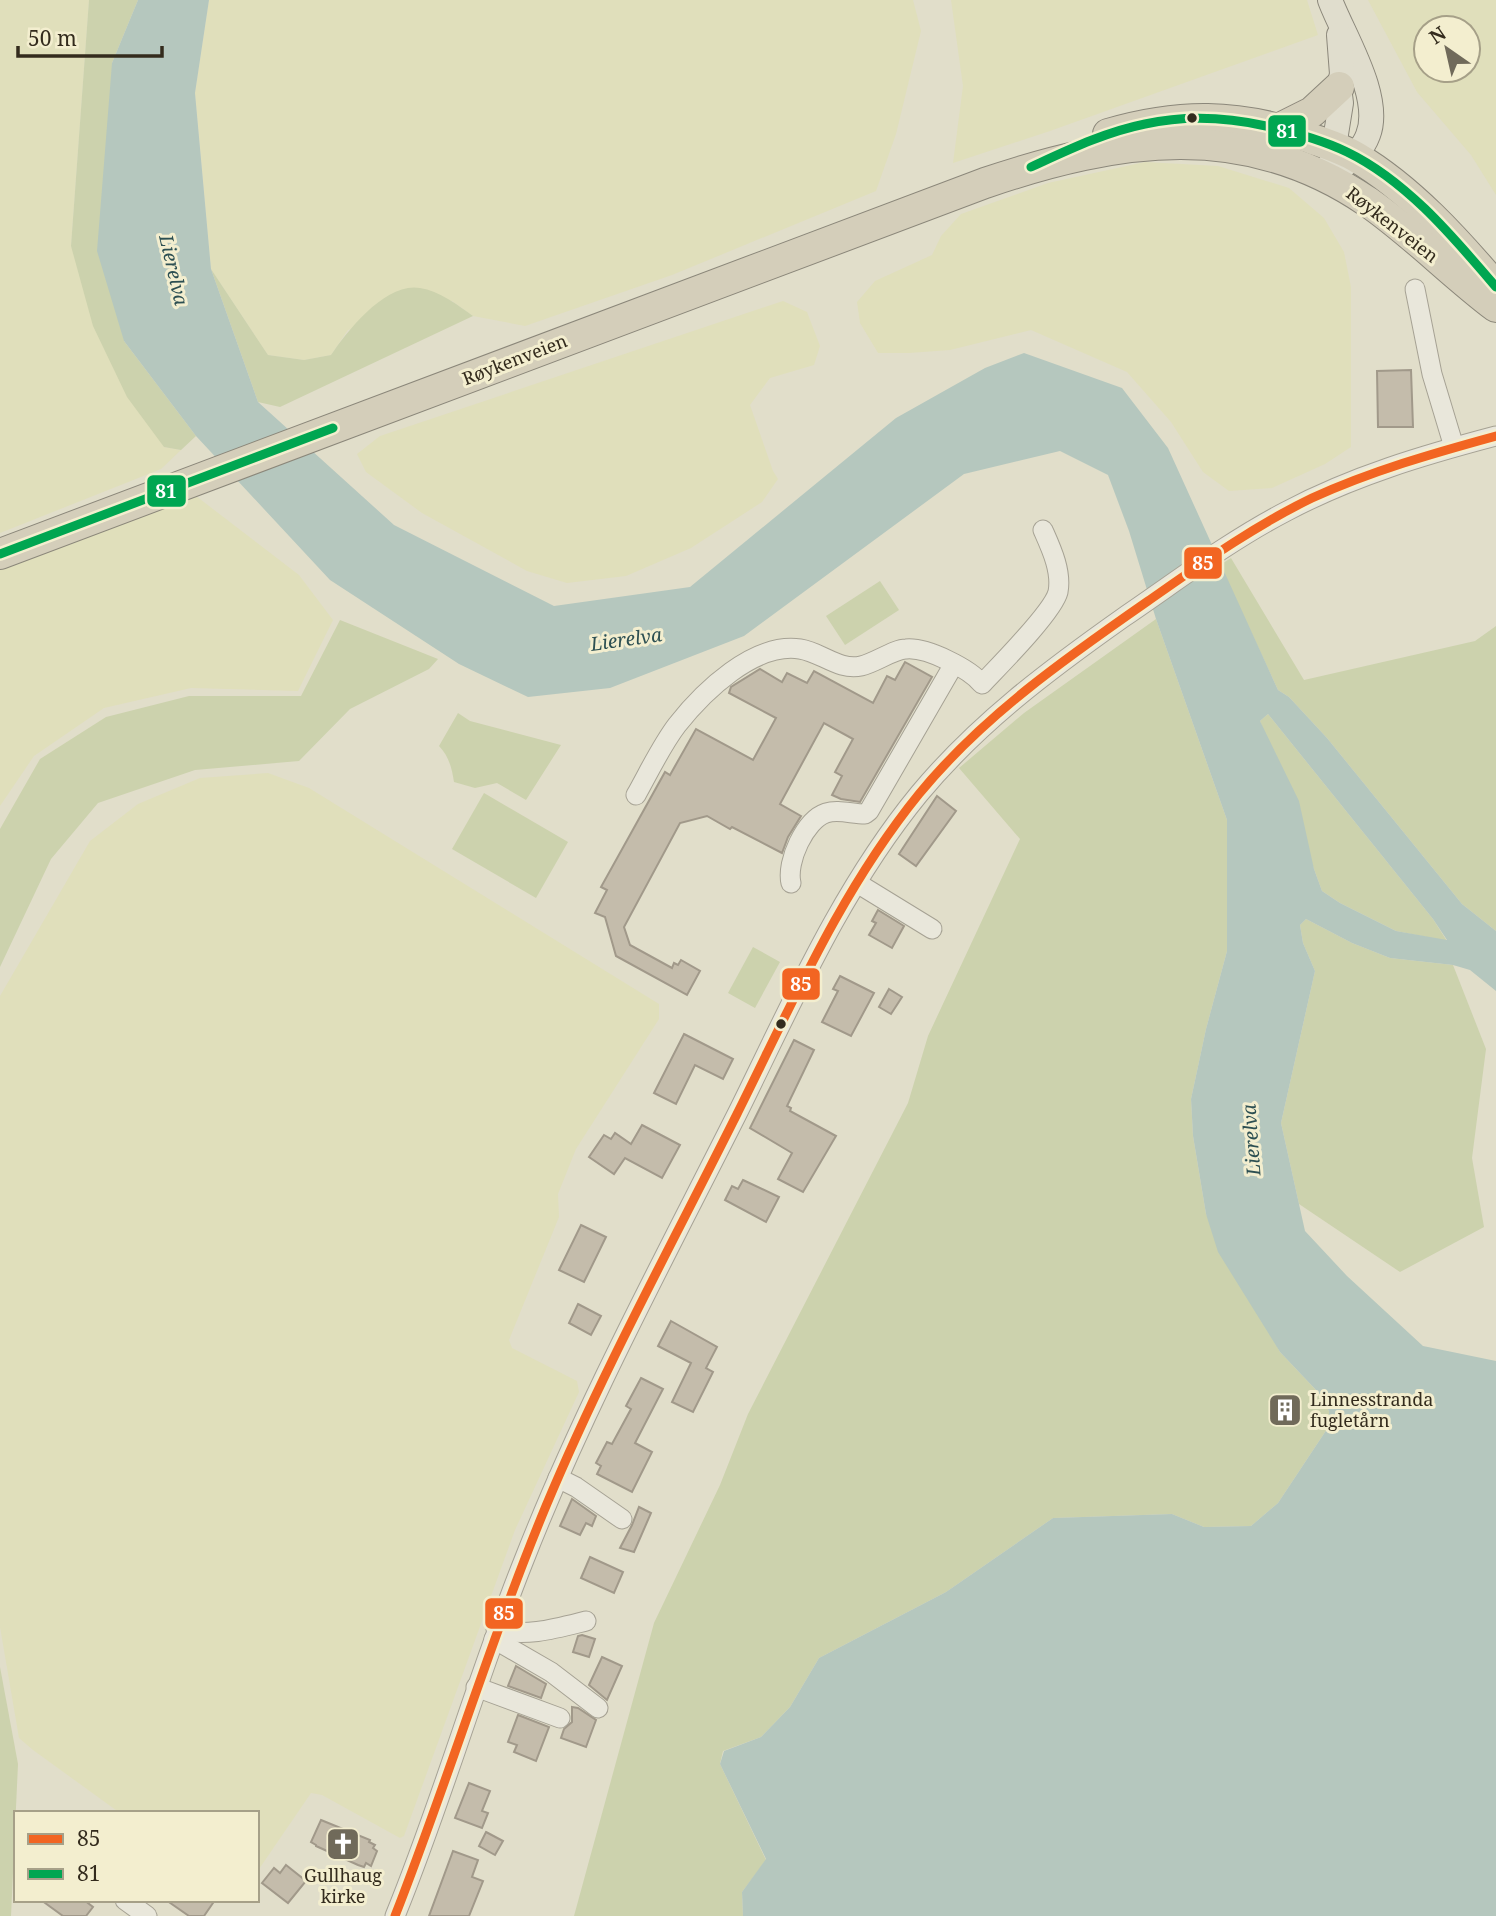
<svg xmlns="http://www.w3.org/2000/svg" width="1496" height="1916" font-family="'Noto Serif',serif">
  <style>
    .farmland { fill: #e0dfbb; fill-rule: evenodd }
    .green { fill: #ccd2ad }
    .water { fill: #b5c7be; fill-rule: evenodd }
    .building { fill: #c4bcab; stroke: #a1998a; stroke-width: 2 }
    .lines { fill: none; stroke-linecap: round; stroke-linejoin: round }
    .minor-casing { stroke: #a6a294; stroke-width: 21 }
    .major-casing { stroke: #8b877a; stroke-width: 26 }
    .highway-casing { stroke: #8b877a; stroke-width: 32 }
    .minor { stroke: #e9e7db; stroke-width: 19 }
    .major { stroke: #e0ddcd; stroke-width: 24 }
    .highway { stroke: #d4ceba; stroke-width: 30 }
    .bus-1-casing { stroke: #f3eecf; stroke-width: 14 }
    .bus-2-casing { stroke: #f3eecf; stroke-width: 14 }
    .bus-1 { stroke: #f26522; stroke-width: 9 }
    .bus-2 { stroke: #00a651; stroke-width: 9 }
    .bus-dot { fill: #332b1d; stroke: #f3eecf; stroke-width: 2.5 }
    .labels { text-anchor: middle; stroke-width: 6; stroke-linejoin: round; paint-order: stroke }
    .street-label { font-size: 18px; fill: #332b1d; stroke: #f3eecf }
    .poi-label { font-size: 18px; fill: #332b1d; stroke: #f3eecf; text-anchor: start }
    .water-label { font-size: 19px; font-style: italic; fill: #2c4f52; stroke: #f3eecf }
    .line-badge { stroke: #f3eecf; stroke-width: 2.5 }
    .badge-label { font-size: 19px; text-anchor: middle; font-weight: bold; fill: #fff }
  </style>
  <rect width="100%" height="100%" fill="#e1deca"/>
  <g class="farmland">
    <polygon points="0,0 89,0 71,246 164,447 181,450 161,469 0,533"/>
    <polygon points="209,0 913,0 921,31 896,134 876,191 672,275 525,326 473,316 452,301 348,330 331,355 304,360 268,355 211,269 195,93"/>
    <polygon points="951,0 1307,0 1318,35 1050,131 953,163 963,86"/>
    <path d="M1368,0H1496V195L1471,155L1417,92ZM1426,28H1468V70H1426Z"/>
    <polygon points="1145,162 1218,166 1289,188 1324,218 1344,252 1351,287 1351,447 1325,464 1272,488 1229,491 1203,472 1171,422 1127,372 1031,330 950,350 909,353 878,353 860,323 857,302 875,281 932,255 941,236 961,214 1048,183"/>
    <polygon points="783,301 807,312 820,346 814,365 770,378 750,405 773,471 778,479 762,502 691,548 626,576 567,583 527,571 422,513 366,472 357,454 380,436"/>
    <polygon points="196,496 299,575 333,620 298,691 191,688 104,708 34,756 0,806 0,570"/>
    <polygon points="268,773 309,788 659,1004 659,1019 576,1149 558,1194 559,1217 509,1340 512,1348 577,1381 579,1392 515,1530 404,1836 400,1838 322,1795 311,1793 257,1872 257,1813 120,1813 33,1750 19,1738 0,1627 0,996 90,841 138,804 200,778"/>
  </g>
  <g class="green">
    <polygon points="89,0 138,0 112,63 124,341 196,436 181,450 164,447 127,397 93,326 71,246"/>
    <path d="M211,269L268,355L304,360L331,355C348,330 386,282 420,288C439,291 458,305 473,316L280,407L258,402Z"/>
    <polygon points="1231,558 1304,680 1475,641 1496,626 1496,931 1462,904 1327,738 1289,697 1278,690 1220,565"/>
    <polygon points="880,581 899,610 845,645 826,616"/>
    <polygon points="1156,619 1227,820 1227,951 1206,1029 1191,1099 1193,1136 1206,1214 1280,1352 1316,1390 1329,1411 1329,1426 1278,1503 1251,1526 1204,1527 1172,1514 1053,1518 946,1592 819,1658 790,1707 761,1737 723,1751 720,1764 766,1860 742,1892 743,1916 574,1916 654,1623 720,1485 748,1414 908,1103 928,1036 1020,839 959,768 1024,713"/>
    <polygon points="340,620 438,659 429,669 350,709 299,761 195,770 98,803 51,859 0,967 0,829 40,759 106,717 189,696 301,696"/>
    <path d="M458,713L470,721L561,745L526,800L497,783L475,788L454,782C452,769 449,756 439,746Z"/>
    <polygon points="1268,714 1433,919 1447,941 1396,931 1340,903 1322,891 1260,721"/>
    <polygon points="484,793 568,842 536,898 452,849"/>
    <polygon points="1306,919 1352,943 1390,958 1453,965 1486,1049 1472,1158 1484,1227 1400,1272 1299,1204 1281,1123 1315,971 1303,943 1300,925"/>
    <polygon points="753,947 780,962 755,1008 728,993"/>
    <polygon points="0,1667 18,1764 11,1916 0,1916"/>
  </g>
  <path class="water" d="M138,0H209L195,93L211,269L258,402L394,525L554,606L690,587L896,418L985,368L1024,353L1122,388L1168,448L1278,690L1289,697L1327,738L1462,904L1496,931V991L1470,970L1453,965L1390,958L1352,943L1306,919L1300,925L1303,943L1315,971L1281,1123L1305,1231L1347,1276L1423,1346L1496,1361V1916H743L742,1892L766,1859L720,1764L724,1751L761,1737L790,1707L819,1658L946,1592L1053,1518L1172,1514L1204,1527L1251,1526L1278,1503L1329,1426V1411L1316,1390L1280,1352L1218,1252L1206,1214L1193,1136L1191,1099L1206,1029L1227,951V820L1156,619L1129,531L1108,475L1060,451L964,474L744,636L610,688L528,697L459,664L330,580L196,436L124,341L97,251L112,63ZM1268,714L1433,919L1447,940L1396,931L1340,903L1322,891L1314,869L1299,801L1260,721Z"/>
  <g class="building">
    <polygon points="1411,370 1413,427 1378,427 1377,371"/>
    <polygon points="905,662 932,677 860,802 841,799 832,795 842,776 835,772 853,739 824,723 780,804 801,816 788,837 782,853 732,827 730,829 707,816 680,823 624,927 630,945 672,968 674,963 678,965 681,960 700,971 687,995 616,956 605,917 595,913 607,890 601,887 665,772 670,775 696,729 753,760 776,718 729,693 731,687 760,669 782,682 787,673 807,683 814,671 873,703 887,676 895,680"/>
    <polygon points="937,796 956,811 916,866 899,854"/>
    <polygon points="878,910 904,926 892,948 869,935 876,923 872,921"/>
    <polygon points="840,976 874,993 851,1036 822,1022 838,991 833,989"/>
    <polygon points="889,989 902,997 891,1014 879,1007"/>
    <polygon points="684,1034 733,1059 723,1079 695,1065 676,1104 654,1093"/>
    <polygon points="794,1040 814,1050 787,1106 791,1108 790,1111 836,1136 803,1192 778,1179 792,1153 750,1128"/>
    <polygon points="642,1125 680,1145 662,1178 625,1158 614,1174 589,1157 604,1135 611,1139 615,1133 631,1144"/>
    <polygon points="743,1180 779,1197 766,1222 725,1200 732,1186 738,1189"/>
    <polygon points="581,1225 606,1237 584,1282 559,1270"/>
    <polygon points="578,1304 601,1316 591,1335 569,1323"/>
    <polygon points="671,1321 717,1347 706,1368 713,1372 693,1412 672,1402 691,1363 658,1346"/>
    <polygon points="641,1378 663,1389 635,1443 652,1452 632,1492 597,1474 601,1466 596,1463 607,1442 612,1444 631,1409 626,1406"/>
    <polygon points="572,1499 596,1516 592,1526 586,1523 580,1535 560,1526"/>
    <polygon points="639,1507 651,1513 634,1552 620,1548 632,1525"/>
    <polygon points="590,1557 623,1572 614,1593 581,1578"/>
    <polygon points="582,1635 595,1639 589,1657 573,1652 578,1636"/>
    <polygon points="602,1657 622,1666 607,1700 589,1685"/>
    <polygon points="516,1666 546,1684 541,1698 508,1686"/>
    <polygon points="572,1707 578,1708 596,1720 586,1747 561,1738 564,1729 572,1722"/>
    <polygon points="518,1715 549,1727 536,1761 514,1752 517,1745 508,1742"/>
    <polygon points="469,1783 490,1791 482,1811 488,1813 482,1828 455,1818"/>
    <polygon points="321,1820 370,1840 369,1842 375,1845 373,1848 377,1851 371,1866 366,1863 364,1867 358,1865 316,1846 316,1845 311,1842"/>
    <polygon points="486,1832 503,1841 495,1855 479,1846"/>
    <polygon points="453,1851 478,1860 472,1877 483,1881 469,1916 429,1916"/>
    <polygon points="286,1865 306,1881 288,1903 262,1883 274,1868 280,1873"/>
    <polygon points="41,1900 84,1900 93,1907 86,1916 63,1916"/>
    <polygon points="166,1900 215,1900 204,1916 189,1916"/>
  </g>
  <g class="lines">
    <g class="minor-casing">
      <g id="minor">
        <polyline points="1415,289 1432,374 1454,447"/>
        <path d="M636,795C649,772 661,746 677,725C703,692 754,642 800,649C821,652 839,671 861,666C875,663 894,649 906,649C927,647 970,669 982,684C998,667 1053,612 1058,592C1062,571 1051,548 1043,530"/>
        <path d="M791,883C786,862 805,820 826,813C838,809 852,814 865,814L869,811L954,664"/>
        <polyline points="857,883 932,929"/>
        <polyline points="558,1478 576,1487 622,1519"/>
        <path d="M496,1629C524,1638 558,1628 586,1621"/>
        <polyline points="494,1639 551,1672 598,1708"/>
        <polyline points="476,1687 560,1718"/>
        <polyline points="125,1900 147,1916"/>
        <path d="M395,1916C443,1799 477,1677 524,1560C584,1407 663,1261 737,1114C791,1005 841,889 919,794C978,723 1049,670 1124,617C1177,581 1229,541 1287,511C1353,476 1424,455 1496,436"/>
      </g>
    </g>
    <g class="major-casing">
      <g id="major">
        <path d="M1330,0C1343,35 1383,97 1368,135C1363,149 1352,159 1341,168"/>
        <polyline points="1331,165 1341,103 1339,87 1342,74 1339,35"/>
      </g>
    </g>
    <g class="highway-casing">
      <g id="highway">
        <polyline points="1280,128 1312,112 1339,87"/>
        <path d="M1108,134C1180,113 1236,114 1307,137C1323,143 1341,148 1356,157C1410,189 1456,240 1496,287"/>
        <path d="M0,554L985,183C1118,138 1245,118 1368,202C1414,234 1452,274 1496,307"/>
      </g>
    </g>
    <use href="#minor" class="minor"/>
    <use href="#major" class="major"/>
    <use href="#highway" class="highway"/>
    <g class="bus-1-casing">
      <path id="bus-1" d="M395,1916C448,1781 490,1641 546,1506C602,1372 672,1244 737,1114C792,1004 841,890 919,794C983,716 1066,658 1148,601C1201,564 1254,526 1312,498C1371,471 1434,453 1496,436"/>
    </g>
    <g class="bus-2-casing">
      <g id="bus-2">
        <path d="M1031,167C1068,150 1105,132 1145,124C1186,115 1226,117 1266,126C1293,132 1322,140 1347,152C1407,181 1454,238 1496,287"/>
        <polyline points="0,554 333,428"/>
      </g>
    </g>
    <use href="#bus-1" class="bus-1"/>
    <use href="#bus-2" class="bus-2"/>
  </g>
  <defs>
    <g id="building-square" transform="scale(1.75)"><rect x="-9" y="-9" width="18" height="18" rx="4" fill="#706a5a" stroke="#f3eecf"/><path d="M-4-6H4V6H1V3H-1V6H-4ZM-2.5-4.3h1.7v1.8h-1.7ZM.8-4.3h1.7v1.8H.8ZM-2.5-1h1.7V.8h-1.7ZM.8-1h1.7V.8H.8Z" fill="#fff"/></g>
    <g id="church-square" transform="scale(1.75)"><rect x="-9" y="-9" width="18" height="18" rx="4" fill="#706a5a" stroke="#f3eecf"/><path d="M-1.2-6h2.4v3.5h3.3v2.4h-3.3V6h-2.4V-.1h-3.3v-2.4h3.3Z" fill="#fff"/></g>
  </defs>
  <g fill-rule="evenodd">
    <use href="#building-square" x="1285" y="1410"/>
    <use href="#church-square" x="343" y="1844"/>
  </g>
  <g class="bus-dot">
    <circle cx="1192" cy="118" r="6"/>
    <circle cx="781" cy="1024" r="6"/>
  </g>
  <g class="labels">
    <g class="street-label">
      <text transform="translate(1392 225) rotate(38)" y="6">Røykenveien</text>
      <text transform="translate(515 360) rotate(-21)" y="6">Røykenveien</text>
    </g>
    <g class="poi-label">
      <text x="1310" y="1406">Linnesstranda<tspan x="1310" dy="21">fugletårn</tspan></text>
      <text x="343" y="1882" text-anchor="middle">Gullhaug<tspan x="343" dy="21">kirke</tspan></text>
    </g>
    <g class="water-label">
      <text transform="translate(174 270) rotate(77)" y="7">Lierelva</text>
      <text transform="translate(626 639) rotate(-8)" y="7">Lierelva</text>
      <text transform="translate(1251 1140) rotate(-94)" y="7">Lierelva</text>
    </g>
  </g>
  <g class="line-badge">
    <rect x="1267" y="114" width="40" height="34" rx="7" fill="#00a651"/>
    <rect x="146" y="474" width="41" height="34" rx="7" fill="#00a651"/>
    <rect x="1183" y="546" width="40" height="34" rx="7" fill="#f26522"/>
    <rect x="781" y="967" width="40" height="34" rx="7" fill="#f26522"/>
    <rect x="484" y="1597" width="40" height="33" rx="7" fill="#f26522"/>
  </g>
  <g class="badge-label">
    <text x="1287" y="138">81</text>
    <text x="166" y="498">81</text>
    <text x="1203" y="570">85</text>
    <text x="801" y="991">85</text>
    <text x="504" y="1620">85</text>
  </g>
  <rect x="14" y="1811" width="245" height="91" fill="#f3eecf" stroke="#a6a088" stroke-width="2"/>
  <rect x="28" y="1834" width="35" height="10" fill="#f26522" stroke="#a6a088" stroke-width="2"/>
  <text x="77" y="1846" font-size="21" fill="#332b1d">85</text>
  <rect x="28" y="1869" width="35" height="10" fill="#00a651" stroke="#a6a088" stroke-width="2"/>
  <text x="77" y="1881" font-size="21" fill="#332b1d">81</text>
  <g transform="translate(1447 49) rotate(326)"><circle r="33" fill="#f3eecf" stroke="#a6a088" stroke-width="2"/>
  <path d="M0-5L12 26L0 18L-12 26Z" fill="#706a5a"/>
  <text y="-10" font-size="19" font-weight="bold" text-anchor="middle" fill="#332b1d">N</text>
  </g>
  <path d="M18 46v10h144v-10" fill="none" stroke="#332b1d" stroke-width="3.5"/>
  <text x="28" y="46" font-size="21" fill="#332b1d" stroke="#f3eecf" stroke-width="5" paint-order="stroke">50 m</text>
</svg>
